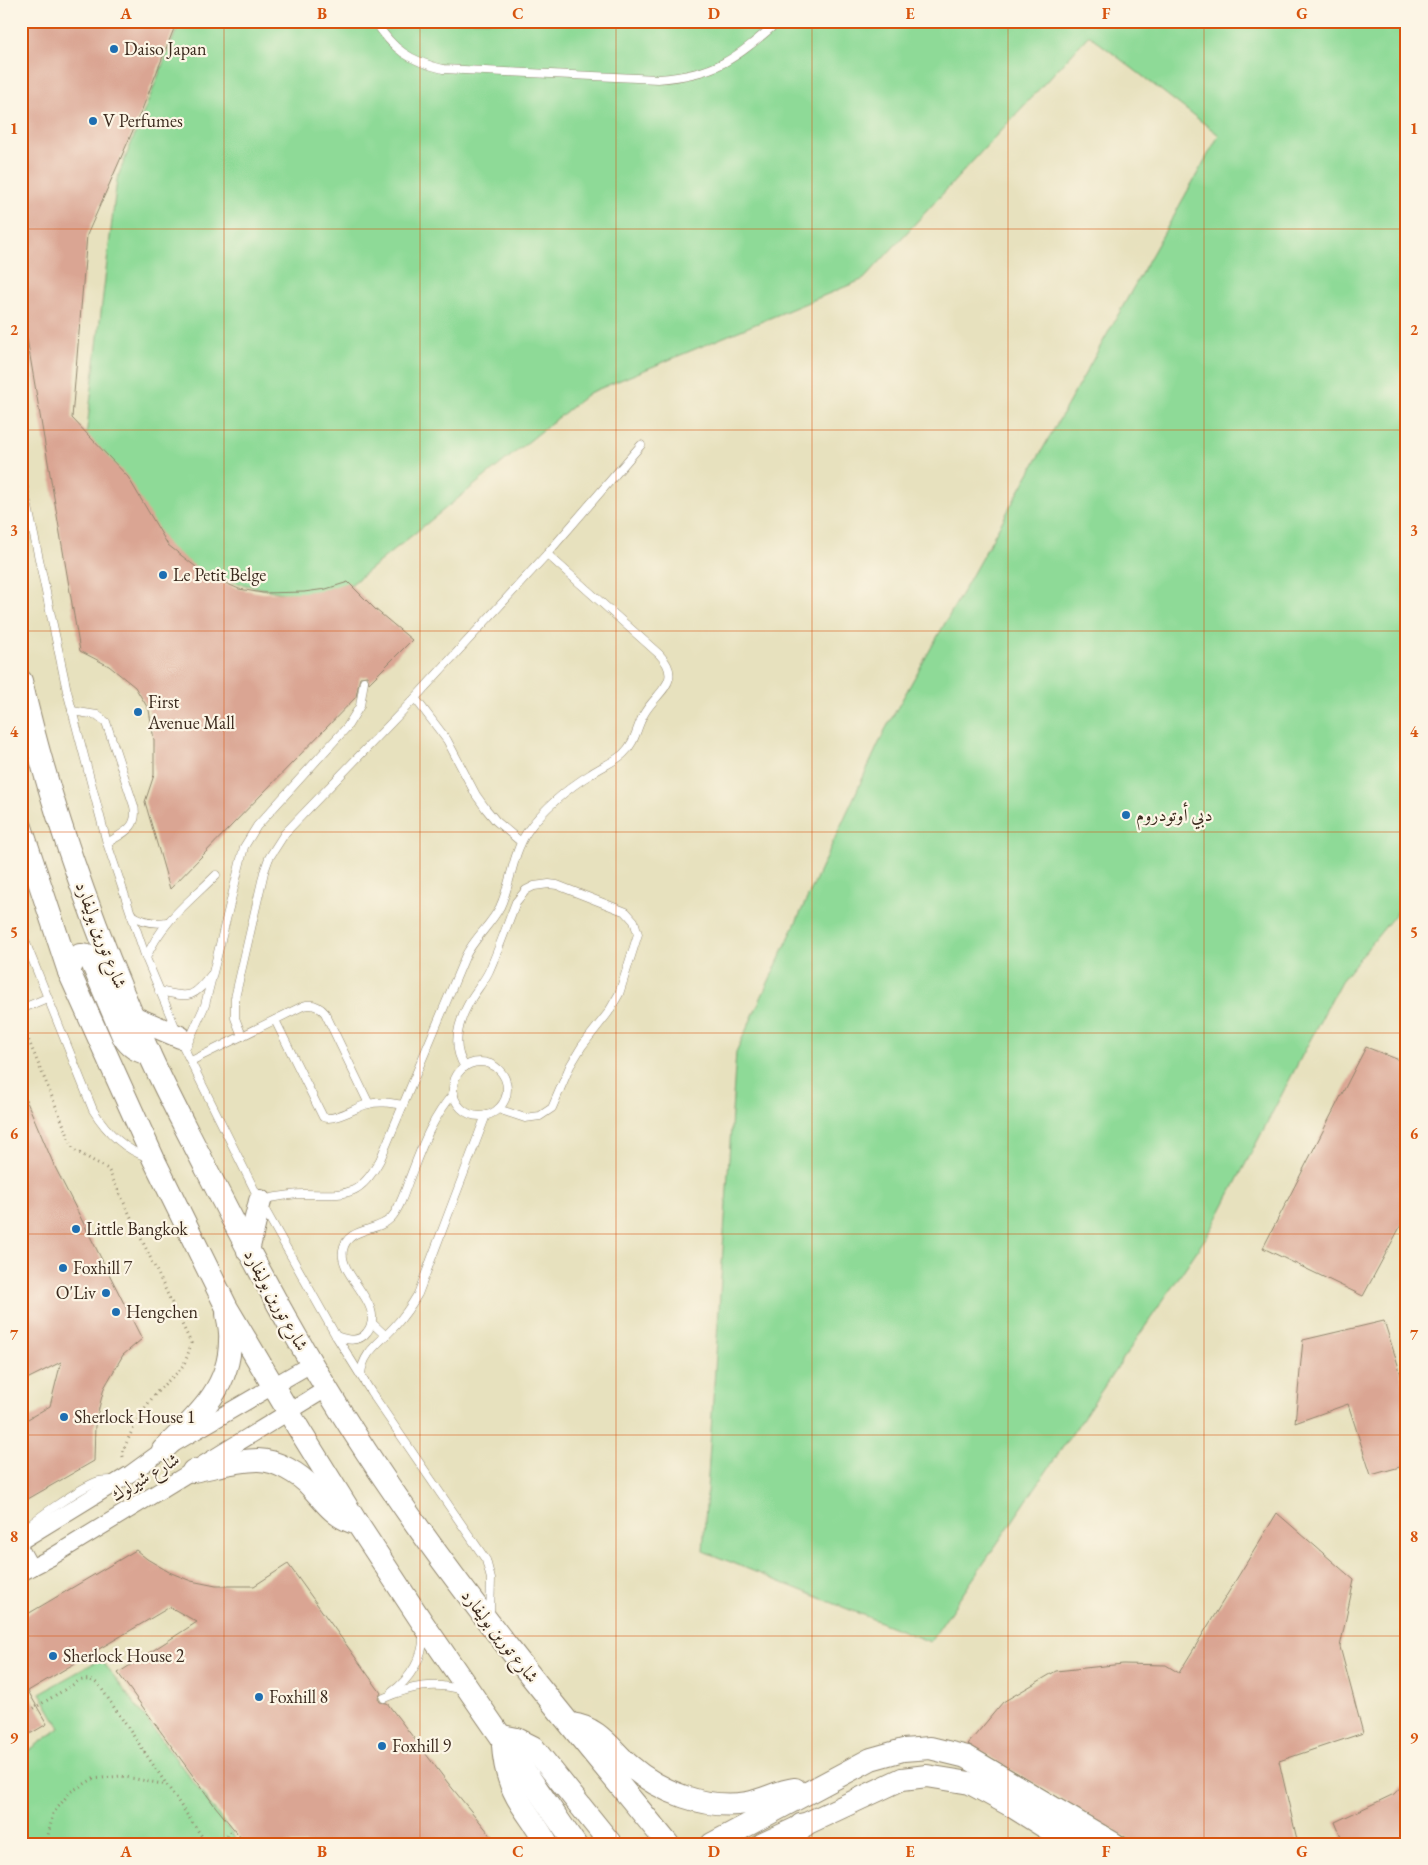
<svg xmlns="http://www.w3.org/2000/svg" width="1428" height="1865" font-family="'EB Garamond',Amiri,serif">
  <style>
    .green { fill: #8eda97; stroke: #64825a }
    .building { fill: #daa593 }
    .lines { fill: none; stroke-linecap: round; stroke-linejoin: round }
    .lane-casing { stroke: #91866e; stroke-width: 9 }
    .street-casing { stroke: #91866e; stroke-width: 18 }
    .secondary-casing { stroke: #91866e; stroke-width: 24 }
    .primary-casing { stroke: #91866e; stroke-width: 27 }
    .path { stroke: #91866e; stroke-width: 3; stroke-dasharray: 1 4; stroke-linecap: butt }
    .lane { stroke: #fff; stroke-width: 8 }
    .street { stroke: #fff; stroke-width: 16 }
    .secondary { stroke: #fff; stroke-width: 22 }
    .primary { stroke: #fff; stroke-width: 25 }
    .grid { fill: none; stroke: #d7540e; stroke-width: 1; stroke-opacity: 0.55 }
    .poi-dot { fill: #1f6fb2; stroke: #fcf5e5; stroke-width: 2 }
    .labels { text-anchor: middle; stroke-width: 4.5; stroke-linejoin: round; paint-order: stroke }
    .poi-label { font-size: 18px; fill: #3b2a1e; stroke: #fcf5e5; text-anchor: start }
    .street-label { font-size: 18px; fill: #3b2a1e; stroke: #fcf5e5 }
    .neatline { fill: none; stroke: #d7540e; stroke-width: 2 }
    .grid-label { font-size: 16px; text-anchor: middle; font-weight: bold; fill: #d7540e }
  </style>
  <rect width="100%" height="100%" fill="#fcf5e5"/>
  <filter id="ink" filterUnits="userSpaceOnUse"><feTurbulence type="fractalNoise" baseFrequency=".02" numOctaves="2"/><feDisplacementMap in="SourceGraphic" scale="10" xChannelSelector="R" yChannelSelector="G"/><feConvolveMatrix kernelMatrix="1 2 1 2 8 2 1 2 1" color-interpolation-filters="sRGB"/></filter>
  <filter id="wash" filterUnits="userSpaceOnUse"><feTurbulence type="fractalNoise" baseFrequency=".0096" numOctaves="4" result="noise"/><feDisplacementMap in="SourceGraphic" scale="20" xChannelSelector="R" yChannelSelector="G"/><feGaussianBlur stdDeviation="1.12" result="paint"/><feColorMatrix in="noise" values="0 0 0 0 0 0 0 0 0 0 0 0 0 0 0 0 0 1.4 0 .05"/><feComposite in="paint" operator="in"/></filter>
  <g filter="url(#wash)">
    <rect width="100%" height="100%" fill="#e7e1be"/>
    <g class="green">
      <polygon points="180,21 1407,21 1407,900 1341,981 1211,1230 930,1642 703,1551 736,1052 885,730 1219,135 1089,35 864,279 589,393 328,603 182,571 86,437 117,179"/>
      <polygon points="101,1659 240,1844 21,1844 21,1756 60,1728 40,1693"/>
    </g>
    <g id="blocks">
      <g class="building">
        <polygon points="21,21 177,21 141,112 87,235 72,418 128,477 168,545 205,574 239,589 263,593 304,592 326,589 348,582 375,609 412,640 369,683 367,676 360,677 356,697 170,889 145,802 154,775 154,740 149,710 135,687 109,666 80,651 21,303"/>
        <polygon points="1366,1047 1407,1063 1407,1214 1363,1296 1263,1248"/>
        <polygon points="21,1088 54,1165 142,1339 123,1355 104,1388 95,1424 94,1461 21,1503 21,1423 50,1406 61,1362 21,1382"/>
        <polygon points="1384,1321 1407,1393 1407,1465 1371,1475 1348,1404 1295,1423 1303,1340"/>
        <polygon points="1277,1513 1354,1580 1340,1647 1363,1733 1279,1761 1298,1844 1137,1844 968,1744 1003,1702 1056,1671 1123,1664 1166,1665 1179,1673"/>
        <polygon points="136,1550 147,1559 169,1572 191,1581 216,1586 254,1586 288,1564 381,1693 378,1698 380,1702 387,1703 448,1783 498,1844 246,1844 215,1806 118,1673 197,1622 170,1607 28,1691 47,1724 21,1739 21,1618"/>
        <polygon points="1407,1780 1407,1844 1344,1844 1335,1822 1394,1794"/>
      </g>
    </g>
  </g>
  <g filter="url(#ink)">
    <use href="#blocks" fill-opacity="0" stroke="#91866e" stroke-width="1"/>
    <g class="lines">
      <g class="lane-casing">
        <g id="lane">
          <path d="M375,21C393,50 410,61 443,69L658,79C717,75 736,58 779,21"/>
          <polyline points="21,474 67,691 107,843 146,958 176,1029"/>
          <polyline points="415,698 447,740 476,795 486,809 496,821 521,842"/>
          <path d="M72,711L97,715L106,722L134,806C139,828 123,833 107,843"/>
          <path d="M131,914C142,922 153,924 167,922"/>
          <path d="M21,931L93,1110C106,1131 123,1149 147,1157"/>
          <path d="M146,958C161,922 189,902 216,875"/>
          <path d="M159,991C189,997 192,1000 211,975"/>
          <polyline points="21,1009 47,998"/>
          <path d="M275,1020L323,1117C334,1122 356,1107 368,1104C380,1101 391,1103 403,1105"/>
          <polyline points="242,1036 235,1018 235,998 264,872 269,858 285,833 415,698 547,554 641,445"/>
          <polyline points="180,1040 260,1201 336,1336 371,1392 486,1560 491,1579 490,1616"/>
          <polyline points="187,1045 205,1005 244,847 257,826 347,727 360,706 364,681"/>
          <path d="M191,1061L303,1006C312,1003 319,1006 325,1013L369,1104"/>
          <circle cx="480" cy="1089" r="27"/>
          <path d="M465,1067C451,1046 458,1022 470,1001C476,990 484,982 489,971C499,949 507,925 516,902L526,890L534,886L549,884L557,885L626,912L634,921L638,934L619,994L608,1013L582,1046L570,1066L552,1108L540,1116L525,1118L498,1109"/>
          <path d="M261,1200C276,1197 290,1194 304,1194C344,1194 358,1200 380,1160L465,957C474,938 490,926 500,907C511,884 512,855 527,832C541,811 569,787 591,774C601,767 614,762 623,754C636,742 636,728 644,714C656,692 685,681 659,654L547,554"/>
          <polyline points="372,1323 386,1336"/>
          <path d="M336,1336C347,1340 359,1343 367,1332C388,1305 338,1277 343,1250C347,1227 378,1232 391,1218C400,1208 404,1193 409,1180C421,1149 431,1119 454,1093"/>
          <path d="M361,1375C362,1352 381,1342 395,1326C404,1316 411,1306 418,1294L486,1115"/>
          <path d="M21,1534C30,1521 81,1488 96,1482C101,1480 107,1480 112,1480"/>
          <path d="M392,1692C409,1680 425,1656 423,1634"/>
          <path d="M384,1698C410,1687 434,1681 462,1690"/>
        </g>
      </g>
      <g class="street-casing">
        <g id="street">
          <polyline points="21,1541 130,1474 163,1450 311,1364"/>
          <polyline points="21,1550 31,1568"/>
          <polyline points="21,1573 50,1558 326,1389"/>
        </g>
      </g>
      <g class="secondary-casing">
        <g id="secondary">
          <path d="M21,681C50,808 95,932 148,1051C166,1092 188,1132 208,1172C263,1280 321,1387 390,1487C475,1612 572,1727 668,1844"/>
          <polyline points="21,827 69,972 154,1160 227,1308 300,1431 357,1523 422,1622 575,1844"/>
          <path d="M69,972L73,962L80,955L87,956L90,958L123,1036C130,1047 137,1051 149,1054"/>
          <polyline points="133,1017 180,1037"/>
          <polyline points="248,1251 260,1201"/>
          <path d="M163,1450C195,1418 230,1389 230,1341C231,1332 229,1323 227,1314"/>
          <path d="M193,1471C214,1467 237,1460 258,1460C276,1460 300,1474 312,1488C324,1501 334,1516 352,1522"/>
          <path d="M571,1724C598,1727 611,1749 629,1765C660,1792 706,1810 747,1803C764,1800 778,1791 795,1789"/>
          <polyline points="502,1736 517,1739 533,1747 611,1844"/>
          <path d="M503,1745C504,1763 508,1781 517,1797C526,1813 538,1827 547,1844"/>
          <polyline points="712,1844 871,1759 903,1750 930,1748 967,1757 1114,1844"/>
          <polyline points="763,1844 902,1779 927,1776 970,1783 1010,1805 1072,1844"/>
        </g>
      </g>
      <g class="primary-casing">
        <polyline id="primary" points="786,1844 802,1826"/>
      </g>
      <g class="path">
        <path d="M21,1022L74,1150L108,1169L191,1343C184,1374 176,1371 157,1392C141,1411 131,1432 122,1453L124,1460"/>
        <path d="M21,1716L79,1681C88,1678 95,1680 101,1688L207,1844"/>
        <polyline points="48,1844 47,1840 53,1814 70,1792 93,1779 121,1776 167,1785"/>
        <polyline points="214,1844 235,1829"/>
      </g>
      <use href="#lane" class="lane"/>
      <use href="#street" class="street"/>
      <use href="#secondary" class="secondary"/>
      <use href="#primary" class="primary"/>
    </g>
  </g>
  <path class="grid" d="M224,21V1844M420,21V1844M616,21V1844M812,21V1844M1008,21V1844M1204,21V1844M21,229H1407M21,430H1407M21,631H1407M21,832H1407M21,1033H1407M21,1234H1407M21,1435H1407M21,1636H1407"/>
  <g class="poi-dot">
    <circle cx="114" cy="49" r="5"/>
    <circle cx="93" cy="121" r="5"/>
    <circle cx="163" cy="575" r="5"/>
    <circle cx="138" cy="712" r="5"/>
    <circle cx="1126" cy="815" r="5"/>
    <circle cx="76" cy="1229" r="5"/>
    <circle cx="63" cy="1268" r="5"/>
    <circle cx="106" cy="1293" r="5"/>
    <circle cx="116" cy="1312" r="5"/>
    <circle cx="64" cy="1417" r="5"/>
    <circle cx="53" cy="1656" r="5"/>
    <circle cx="259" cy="1697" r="5"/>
    <circle cx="382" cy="1746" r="5"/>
  </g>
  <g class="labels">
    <g class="poi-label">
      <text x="124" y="55">Daiso Japan</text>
      <text x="103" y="127">V Perfumes</text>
      <text x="173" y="581">Le Petit Belge</text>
      <text x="148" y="708">First<tspan x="148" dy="21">Avenue Mall</tspan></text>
      <text x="1136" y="821">دبي أوتودروم</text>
      <text x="86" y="1235">Little Bangkok</text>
      <text x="73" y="1274">Foxhill 7</text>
      <text x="96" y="1299" text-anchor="end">O'Liv</text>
      <text x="126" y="1318">Hengchen</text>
      <text x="74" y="1423">Sherlock House 1</text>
      <text x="63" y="1662">Sherlock House 2</text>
      <text x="269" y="1703">Foxhill 8</text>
      <text x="392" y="1752">Foxhill 9</text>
    </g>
    <g class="street-label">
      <text transform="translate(101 935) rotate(69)" y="6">شارع تورين بوليفارد</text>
      <text transform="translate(276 1300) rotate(61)" y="6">شارع تورين بوليفارد</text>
      <text transform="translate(145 1477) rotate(-31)" y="6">شارع شيرلوك</text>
      <text transform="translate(500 1636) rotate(52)" y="6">شارع تورين بوليفارد</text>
    </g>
  </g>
  <rect width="1428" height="1865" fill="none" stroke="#fcf5e5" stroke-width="55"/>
  <rect x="28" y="28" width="1372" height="1810" class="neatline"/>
  <g class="grid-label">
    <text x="126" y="19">A</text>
    <text x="322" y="19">B</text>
    <text x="518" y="19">C</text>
    <text x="714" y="19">D</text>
    <text x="910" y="19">E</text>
    <text x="1106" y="19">F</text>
    <text x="1302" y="19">G</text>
    <text x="14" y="134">1</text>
    <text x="1414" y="134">1</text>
    <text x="14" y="335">2</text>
    <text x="1414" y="335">2</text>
    <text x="14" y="536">3</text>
    <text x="1414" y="536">3</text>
    <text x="14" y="737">4</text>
    <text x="1414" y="737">4</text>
    <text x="14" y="938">5</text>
    <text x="1414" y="938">5</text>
    <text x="14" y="1139">6</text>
    <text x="1414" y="1139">6</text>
    <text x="14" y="1340">7</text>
    <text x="1414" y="1340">7</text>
    <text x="14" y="1542">8</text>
    <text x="1414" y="1542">8</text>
    <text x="14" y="1743">9</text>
    <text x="1414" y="1743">9</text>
    <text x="126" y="1857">A</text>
    <text x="322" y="1857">B</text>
    <text x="518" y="1857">C</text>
    <text x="714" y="1857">D</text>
    <text x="910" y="1857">E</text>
    <text x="1106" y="1857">F</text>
    <text x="1302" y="1857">G</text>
  </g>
</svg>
